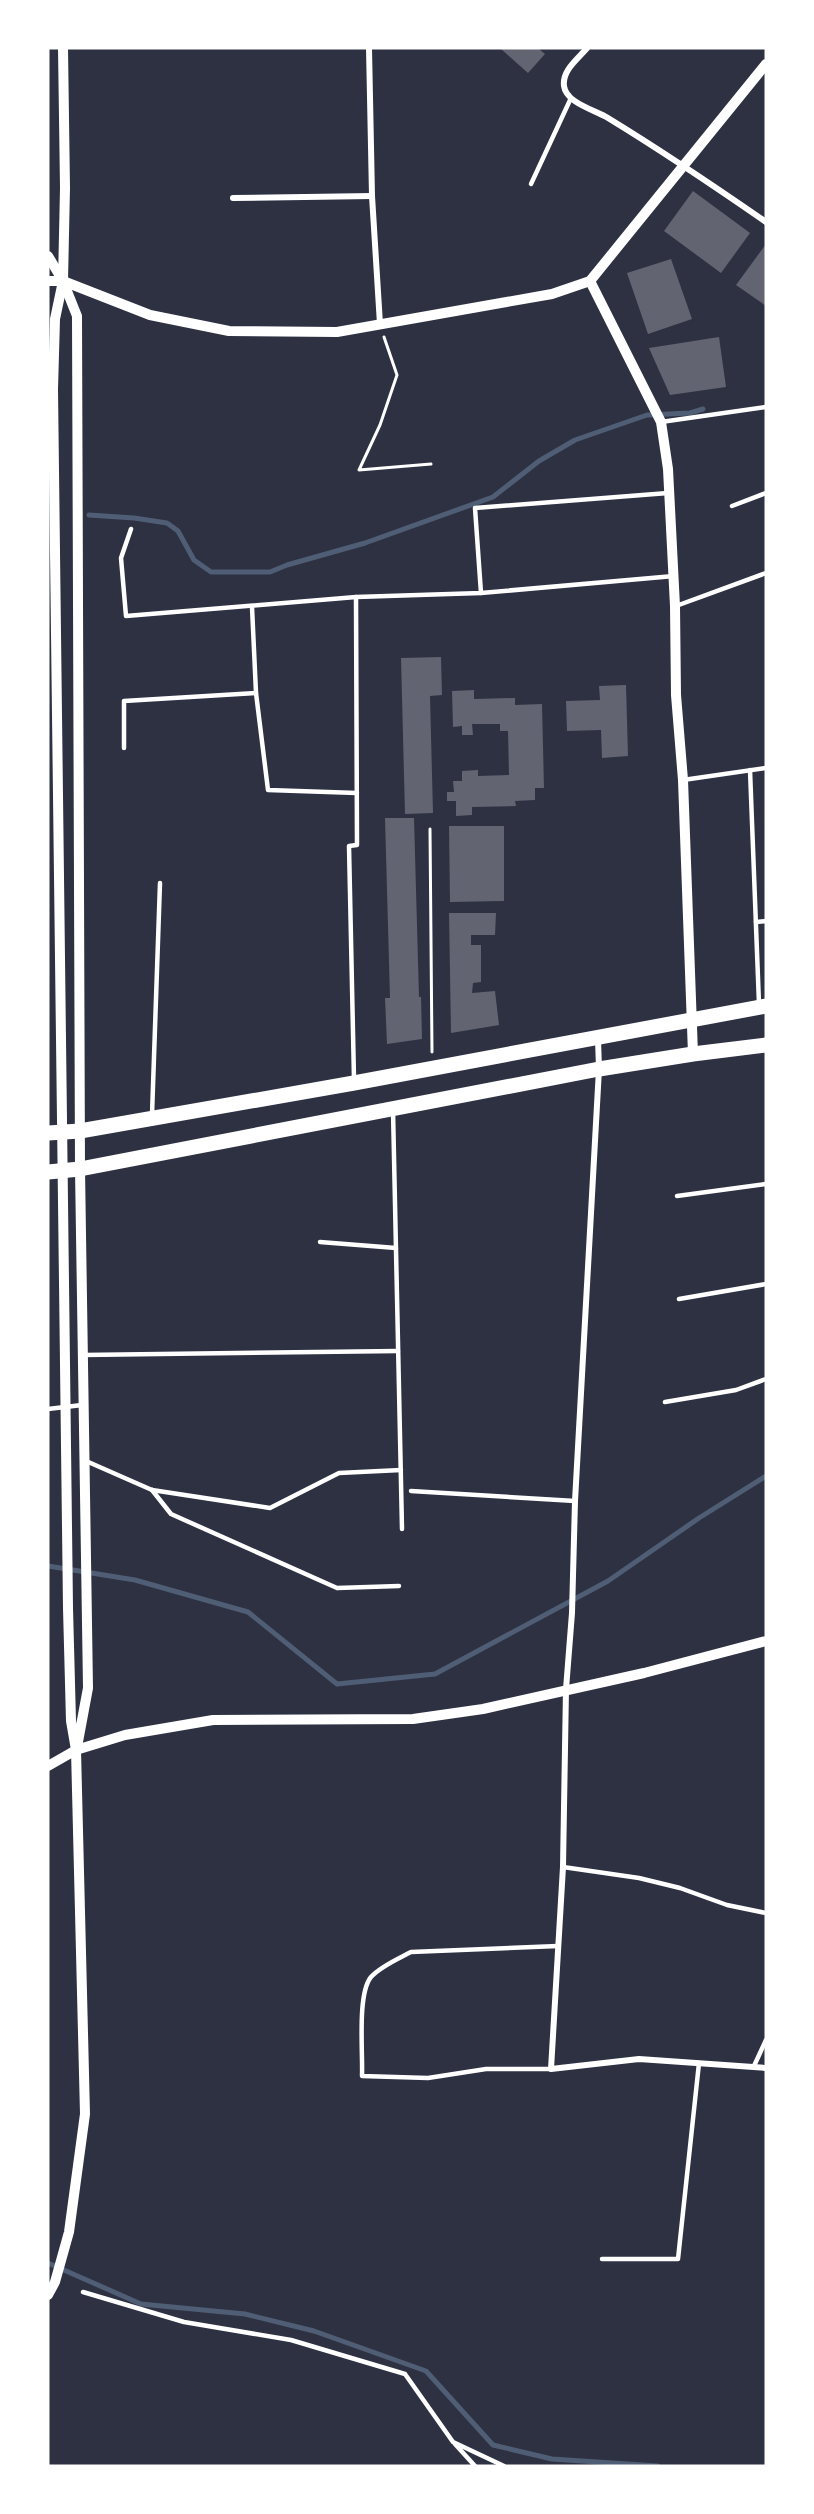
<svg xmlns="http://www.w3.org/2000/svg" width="814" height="2514" font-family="Commissioner,sans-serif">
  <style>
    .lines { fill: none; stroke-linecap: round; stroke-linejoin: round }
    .stream { stroke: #4f5d75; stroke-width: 5 }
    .building { fill: #626471 }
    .path { stroke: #fff; stroke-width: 3 }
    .service { stroke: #fff; stroke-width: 4.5 }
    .minor { stroke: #fff; stroke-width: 6 }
    .tertiary { stroke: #fff; stroke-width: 10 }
    .primary { stroke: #fff; stroke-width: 15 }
  </style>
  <rect width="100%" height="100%" fill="#2d3142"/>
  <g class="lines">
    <g class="stream">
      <polyline points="89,515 134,518 167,523 178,531 194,560 211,572 270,572 287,565 365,543 493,497 539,461 575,440 647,415 690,413 703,409"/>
      <polyline points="48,1566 135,1580 248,1612 337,1684 435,1674 608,1581 699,1518 766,1476"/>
      <polyline points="48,2263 141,2304 245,2314 314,2331 426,2371 493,2445 552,2459 658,2466"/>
    </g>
  </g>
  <g class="building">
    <polygon points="500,48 538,48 545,54 528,73"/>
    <polygon points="693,191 750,233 721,273 664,231"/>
    <polygon points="766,244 766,306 736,285"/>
    <polygon points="671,259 692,319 648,334 627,273"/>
    <polygon points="719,337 726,387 670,395 649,348"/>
    <polygon points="441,657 442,695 430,696 433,813 405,814 401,658"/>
    <polygon points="626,685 628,756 602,758 601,730 567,731 566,701 600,700 599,686"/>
    <polygon points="474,690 474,699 515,698 515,705 542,704 544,788 535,788 535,800 515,801 516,806 472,807 472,815 456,816 456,801 447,801 447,792 454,792 453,781 462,781 462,771 478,770 478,776 509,775 508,731 500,731 500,724 472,724 473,735 462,735 462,726 453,727 452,691"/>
    <polygon points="385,818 414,818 419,997 421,997 422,1039 387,1044 385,998 390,998"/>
    <polygon points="449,826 504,826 504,901 450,902"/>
    <polygon points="449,913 496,913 495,935 471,935 471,945 481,945 481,982 473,983 472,993 495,991 499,1025 451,1033"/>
  </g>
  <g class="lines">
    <g class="path">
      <polyline points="384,337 397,375 380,425 359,470 431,464"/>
      <polyline points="430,829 432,1052"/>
    </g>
    <g class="service">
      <polyline points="531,184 571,98"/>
      <polyline points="661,422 766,407"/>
      <polyline points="732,506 766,493"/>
      <polyline points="131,529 121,558 126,616 356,597 481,593 674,576"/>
      <polyline points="481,593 475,508 668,493"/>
      <polyline points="676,606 766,573"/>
      <polyline points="252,607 256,693 268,790 357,793"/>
      <polyline points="124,748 124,701 256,693"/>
      <polyline points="750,770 759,1004"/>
      <polyline points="683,780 766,768"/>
      <polyline points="756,922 766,921"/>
      <polyline points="354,1079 349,846 357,845 356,597"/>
      <polyline points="393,1110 402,1529"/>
      <polyline points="152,1115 160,883"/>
      <polyline points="677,1196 766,1184"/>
      <polyline points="320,1242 396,1248"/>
      <polyline points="679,1299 766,1284"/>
      <polyline points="83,1355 398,1351"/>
      <polyline points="665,1402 736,1390 766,1379"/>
      <polyline points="48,1409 82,1405"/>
      <polyline points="86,1461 152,1490 270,1508 339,1473 401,1470"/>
      <polyline points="152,1490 171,1514 337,1588 399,1586"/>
      <polyline points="411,1491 575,1501"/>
      <polyline points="563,1867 639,1878 680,1888 727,1905 766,1913"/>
      <polyline points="754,2066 766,2040"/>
      <path d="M551,2069H486L428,2078L362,2076C363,2053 357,1994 371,1977C381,1966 398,1959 411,1952L558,1946"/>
      <polyline points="602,2259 678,2259 699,2063"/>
      <polyline points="83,2292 184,2322 291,2340 405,2374 453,2442 504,2466"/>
      <polyline points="455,2444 475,2466"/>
    </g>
    <g class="minor">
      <polyline points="369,48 372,196 380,324"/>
      <path d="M587,48C578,59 562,70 564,86C566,103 595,110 608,118C662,151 714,186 766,222"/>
      <polyline points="233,198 372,196"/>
      <polyline points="598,1039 599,1069 575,1501 572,1613 566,1689 563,1867 551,2069 639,2059 766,2068"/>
    </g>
    <g class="tertiary">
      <polyline points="48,256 63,281 77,316 80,1169 88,1688 77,1747"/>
      <polyline points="48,281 63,281 150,315 229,331 337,332 552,294 590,281 766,64"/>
      <polyline points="590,281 661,422 668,469 675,606 676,695 683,780 693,1054"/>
      <polyline points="48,1766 76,1750 125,1735 213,1720 413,1719 483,1709 644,1673 766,1641"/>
      <polyline points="48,2295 55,2282 69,2232 85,2114 76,1750 71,1721 68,1608 53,389 55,319 63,281 65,188 63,48"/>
    </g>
    <g class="primary">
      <polyline points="48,1133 80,1131 354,1083 766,1006"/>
      <polyline points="48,1172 80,1169 599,1069 693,1054 766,1045"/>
    </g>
  </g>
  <rect width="814" height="2514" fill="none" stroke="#ffffff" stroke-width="99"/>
</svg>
